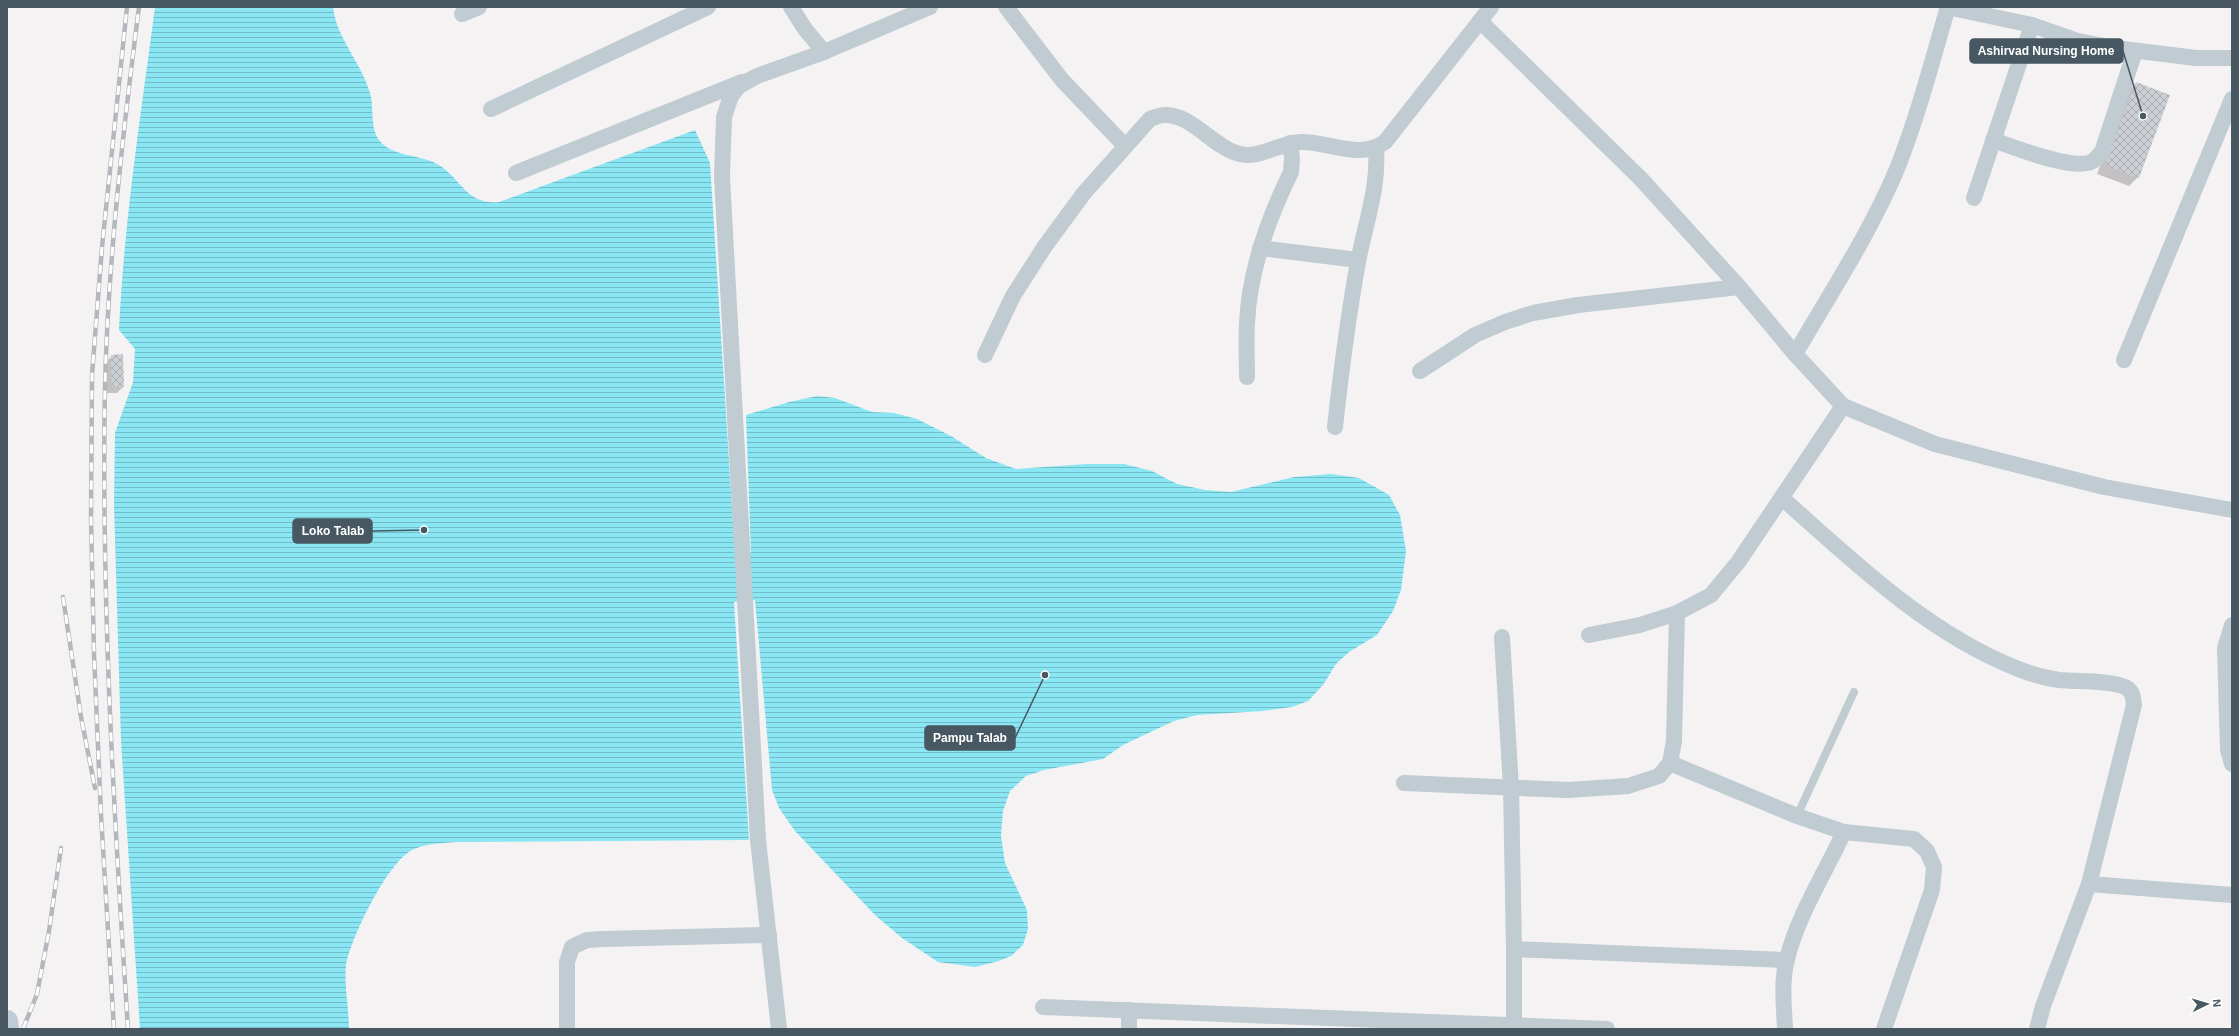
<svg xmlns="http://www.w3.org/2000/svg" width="2239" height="1036" font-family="Helvetica,sans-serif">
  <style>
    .water { fill: url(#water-rules) }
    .shadow { fill: #0003 }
    .building { fill: url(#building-cross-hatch) }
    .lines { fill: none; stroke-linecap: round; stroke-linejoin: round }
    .service { stroke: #c0cbd2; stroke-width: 8 }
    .minor { stroke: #c0cbd2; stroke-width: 16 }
    .secondary { stroke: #bfccd7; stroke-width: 22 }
    .rail-casing { stroke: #b4b8bd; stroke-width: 4.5 }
    .rail { stroke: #fff; stroke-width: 3; stroke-dasharray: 9; stroke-linecap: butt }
    .leader { fill: none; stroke: #485862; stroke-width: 1.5 }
    .callout-dot { fill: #485862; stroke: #fff; stroke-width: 1.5 }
    .callout { fill: #485862; stroke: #485862; stroke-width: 1.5 }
    .callout-label { font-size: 12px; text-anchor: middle; font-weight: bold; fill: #fff }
  </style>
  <defs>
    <pattern id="water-rules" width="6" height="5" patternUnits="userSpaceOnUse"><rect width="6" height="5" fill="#8ae6f3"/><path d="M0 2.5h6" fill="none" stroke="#73bdc8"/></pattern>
    <pattern id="building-cross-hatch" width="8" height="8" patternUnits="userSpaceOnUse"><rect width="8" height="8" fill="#ccd0d5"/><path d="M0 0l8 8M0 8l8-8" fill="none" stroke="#a8acb0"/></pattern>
  </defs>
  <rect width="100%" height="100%" fill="#f5f2f3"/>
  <path class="water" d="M155,7H333C336,37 360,61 369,90C375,105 369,126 379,140C392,157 419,154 437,164C462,178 465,205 499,202L695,130L710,163L735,555L751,553L746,415L789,402L817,396L835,398L872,412L894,413L917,419L951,436L986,458L1016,469L1087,464H1124L1152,471L1177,484L1205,490L1231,492L1294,477L1331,474L1359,478L1389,495L1400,515L1406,551L1401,590L1393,611L1377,635L1349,652L1336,664L1323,685L1308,701L1292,707L1263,711L1197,715L1174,721L1123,745L1103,759L1044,770L1026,776L1010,791L1003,811L1001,835L1005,863L1027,910L1028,929L1023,945L1011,956L999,961L975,967L938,962L902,938L876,916L795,831L779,808L772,790L755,600L734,602L749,840L459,842C443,843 426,843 412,850C387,863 351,938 346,965C344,983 349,1010 349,1029H140L121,741L114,505L115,433L133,382L135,349L119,330C124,221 141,114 155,7Z"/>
  <g class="shadow">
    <polygon points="2136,83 2138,177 2129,186 2097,174 2127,92"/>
    <polygon points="112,356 123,387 117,393 106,393 106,362"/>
  </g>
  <g class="building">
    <polygon points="2136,82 2170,95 2139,178 2105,165"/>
    <polygon points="123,354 124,387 112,387 111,355"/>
  </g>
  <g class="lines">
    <polyline class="service" points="1797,816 1854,692"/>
    <g class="minor">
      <polyline points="791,7 805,29 824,52"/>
      <polyline points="1006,7 1062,80 1125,146"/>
      <polyline points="1947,7 2032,25 2078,41 2115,48 2196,58 2232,58"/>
      <polyline points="462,14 479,7"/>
      <polyline points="1480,21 1641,179 1739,287 1795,354 1843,406 1935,444 2104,487 2232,510"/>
      <polyline points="491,109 708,7"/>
      <path d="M1993,140C2014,147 2075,172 2093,161C2096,159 2099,155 2102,152L2135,51"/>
      <polyline points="516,173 742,82"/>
      <polyline points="1974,198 2032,25"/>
      <polyline points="1260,248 1358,260"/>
      <path d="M1795,354C1830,294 1870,233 1897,169C1918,116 1932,61 1948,7"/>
      <path d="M985,355L1013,296L1045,246L1084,193L1150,119C1155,117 1160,115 1165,115C1191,114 1214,148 1240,154C1260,159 1281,142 1302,142C1331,142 1360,160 1385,142L1491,7"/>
      <polyline points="2124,360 2232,99"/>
      <polyline points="1420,371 1475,335 1505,322 1533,313 1578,305 1739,287"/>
      <path d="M1247,377C1247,360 1246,342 1247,324C1249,271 1268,219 1291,172L1292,158L1290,143"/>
      <path d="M1335,427C1341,372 1348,317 1358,262C1365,224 1379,188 1376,149"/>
      <path d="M1782,498C1852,560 1927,633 2016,668C2028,673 2045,678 2059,680C2078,682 2108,680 2125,687C2133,691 2133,697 2134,705L2089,884L2043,1006L2037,1029"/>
      <polyline points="2232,625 2225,648 2228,750 2232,764"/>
      <polyline points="1589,635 1640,625 1677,613 1711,595 1739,561 1843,406"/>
      <polyline points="1502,637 1511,787 1514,949 1787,960"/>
      <path d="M1670,763L1797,816L1844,832C1825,873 1798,915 1787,959C1781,981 1784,1006 1785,1029"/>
      <polyline points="1404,783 1568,790 1628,786 1659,776 1670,763 1674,741 1677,613"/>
      <polyline points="1844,832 1914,839 1927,851 1934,867 1932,890 1884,1029"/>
      <polyline points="2089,884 2232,895"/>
      <polyline points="1514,949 1514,1026"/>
      <polyline points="1043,1007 1607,1029"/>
      <polyline points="567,1029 567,962 572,947 587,940 603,939 769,935"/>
      <polyline points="779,1029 758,840 722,177 724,117 731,96 739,86 757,76 824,52 930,7"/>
      <polyline points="1129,1029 1129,1010"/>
    </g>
    <polyline class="secondary" points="7,1021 8,1029"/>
    <g class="rail-casing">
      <g id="rail">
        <polyline points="63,597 81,717 95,788"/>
        <polyline points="23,1029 37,994 49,931 61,848"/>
        <polyline points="114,1029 101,815 94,654 91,518 92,375 102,247 127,7"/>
        <path d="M128,1029C114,815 101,601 105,386C108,261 123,132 139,7"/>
      </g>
    </g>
    <use href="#rail" class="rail"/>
  </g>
  <path class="leader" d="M2143 116L2123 51M424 530L372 531M1045 675L1015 738"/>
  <g class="callout-dot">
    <circle cx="2143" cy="116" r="4"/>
    <circle cx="424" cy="530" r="4"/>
    <circle cx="1045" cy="675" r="4"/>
  </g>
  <g class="callout">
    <rect x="1970" y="39" width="153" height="24" rx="4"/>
    <rect x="293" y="519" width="79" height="24" rx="4"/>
    <rect x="925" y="726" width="90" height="24" rx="4"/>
  </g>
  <g class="callout-label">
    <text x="2046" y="55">Ashirvad Nursing Home</text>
    <text x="333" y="535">Loko Talab</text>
    <text x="970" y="742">Pampu Talab</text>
  </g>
  <rect width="2239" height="1036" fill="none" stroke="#485862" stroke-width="16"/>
  <g transform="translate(2207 1004) rotate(85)" stroke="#ffffff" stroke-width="3" paint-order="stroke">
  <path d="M0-3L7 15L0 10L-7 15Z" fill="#485862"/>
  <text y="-6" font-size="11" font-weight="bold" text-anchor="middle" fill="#485862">N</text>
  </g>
</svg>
